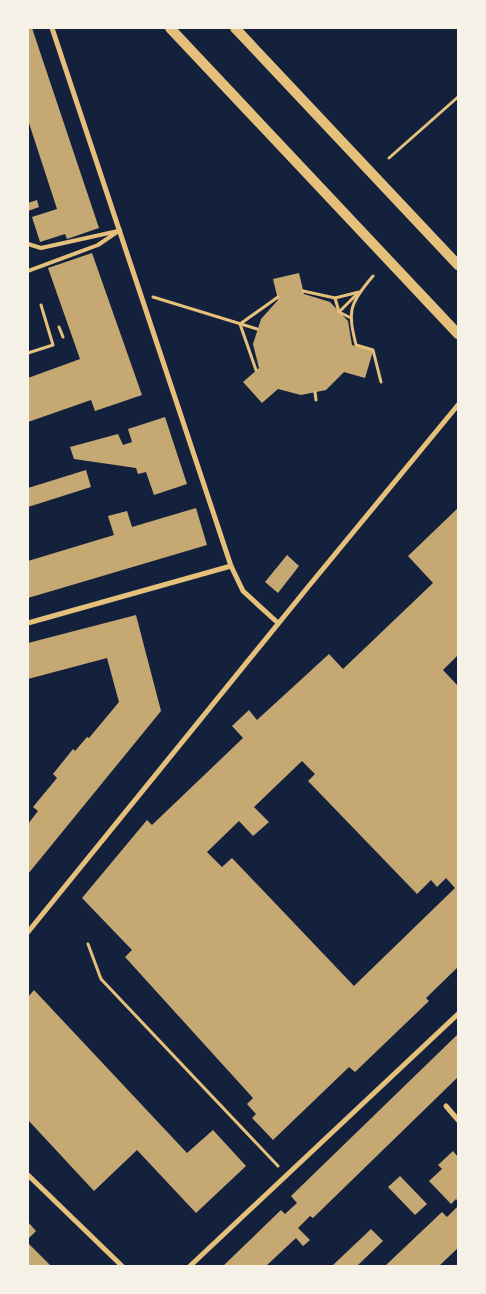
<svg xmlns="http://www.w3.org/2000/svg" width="486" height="1294" font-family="'Titillium Web',sans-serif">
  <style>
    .building { fill: #c6a872; fill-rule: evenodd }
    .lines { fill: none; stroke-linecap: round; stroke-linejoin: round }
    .path { stroke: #e5c07b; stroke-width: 3 }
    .service { stroke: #e5c07b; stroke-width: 4 }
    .minor { stroke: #e5c07b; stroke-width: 5 }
    .secondary { stroke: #e5c07b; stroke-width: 10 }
  </style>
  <rect width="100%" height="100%" fill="#14213d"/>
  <g class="building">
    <polygon points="28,28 32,28 99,228 67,239 65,234 40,242 32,217 57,209 28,120"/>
    <polygon points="37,200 39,207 28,211 28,203"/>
    <polygon points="92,253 142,395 95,411 91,400 28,422 28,378 80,359 48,268"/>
    <polygon points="299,273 304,294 330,302 348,321 352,345 373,351 365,378 344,372 326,390 301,395 278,389 262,403 243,382 259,368 253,344 261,319 278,300 273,279"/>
    <polygon points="165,417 187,484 154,495 146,472 138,474 136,468 74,459 70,447 118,434 123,445 132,442 128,429"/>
    <polygon points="86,470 91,487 28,507 28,488"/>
    <polygon points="196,508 207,545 28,598 28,561 114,535 108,516 127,511 132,527"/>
    <path d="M458,508V655L443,670L458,686V967L426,998L429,1001L355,1072L349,1067L273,1140L252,1118L256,1114L247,1104L253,1098L125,957L132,950L82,898L147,820L152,825L243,738L232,726L249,710L257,720L329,654L343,669L433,583L408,556ZM302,761L315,774L308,781L417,894L431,880L437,887L446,878L455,888L354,986L232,858L222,867L207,852L239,821L253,836L269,822L254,807Z"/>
    <polygon points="287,555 299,566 278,593 265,582"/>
    <polygon points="136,615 161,711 28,874 28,824 38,811 33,807 57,778 53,774 73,749 75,751 87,737 89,738 119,702 107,658 28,679 28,643"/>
    <polygon points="34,990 187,1153 213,1130 246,1166 196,1213 137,1150 94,1191 28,1120 28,997"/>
    <polygon points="458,1034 458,1077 313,1218 310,1216 298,1228 310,1240 303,1246 296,1238 266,1266 223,1266 281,1210 285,1214 297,1203 291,1196"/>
    <polygon points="453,1151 458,1157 458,1202 456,1199 451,1204 429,1181 442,1169 438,1165"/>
    <polygon points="400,1176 427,1204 415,1215 388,1187"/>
    <polygon points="458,1206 458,1248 439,1266 385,1266 442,1212 447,1217"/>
    <polygon points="28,1222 36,1231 28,1239"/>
    <polygon points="371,1229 383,1241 357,1266 332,1266"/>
    <polygon points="28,1243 51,1266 28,1266"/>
  </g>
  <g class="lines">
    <g class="path">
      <polyline points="389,158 458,97"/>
      <path d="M373,276C348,305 348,312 356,345L373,350L381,382"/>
      <polyline points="303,291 335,298 359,292"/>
      <polyline points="153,297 257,329"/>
      <polyline points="335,298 339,312 349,317"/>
      <polyline points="339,312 357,294"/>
      <polyline points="59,327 63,337"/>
      <polyline points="28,353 53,345 41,305"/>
      <polyline points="256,370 240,324 278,297"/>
      <polyline points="315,392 316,400"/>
      <polyline points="88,944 101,979 278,1166"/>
    </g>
    <g class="service">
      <polyline points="28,244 41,248 118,231"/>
      <polyline points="28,271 98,245 120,230"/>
    </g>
    <g class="minor">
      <polyline points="52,28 231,566 243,591 278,623"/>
      <polyline points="28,623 231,566"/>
      <polyline points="28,932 308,587 458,405"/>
      <polyline points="446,1106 458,1120"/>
      <polyline points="28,1175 122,1266"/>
      <polyline points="190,1266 458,1014"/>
    </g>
    <g class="secondary">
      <polyline points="170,28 458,334"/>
      <polyline points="235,28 458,265"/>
    </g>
  </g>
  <rect width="486" height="1294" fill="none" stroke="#f6f1e7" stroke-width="58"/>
</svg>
